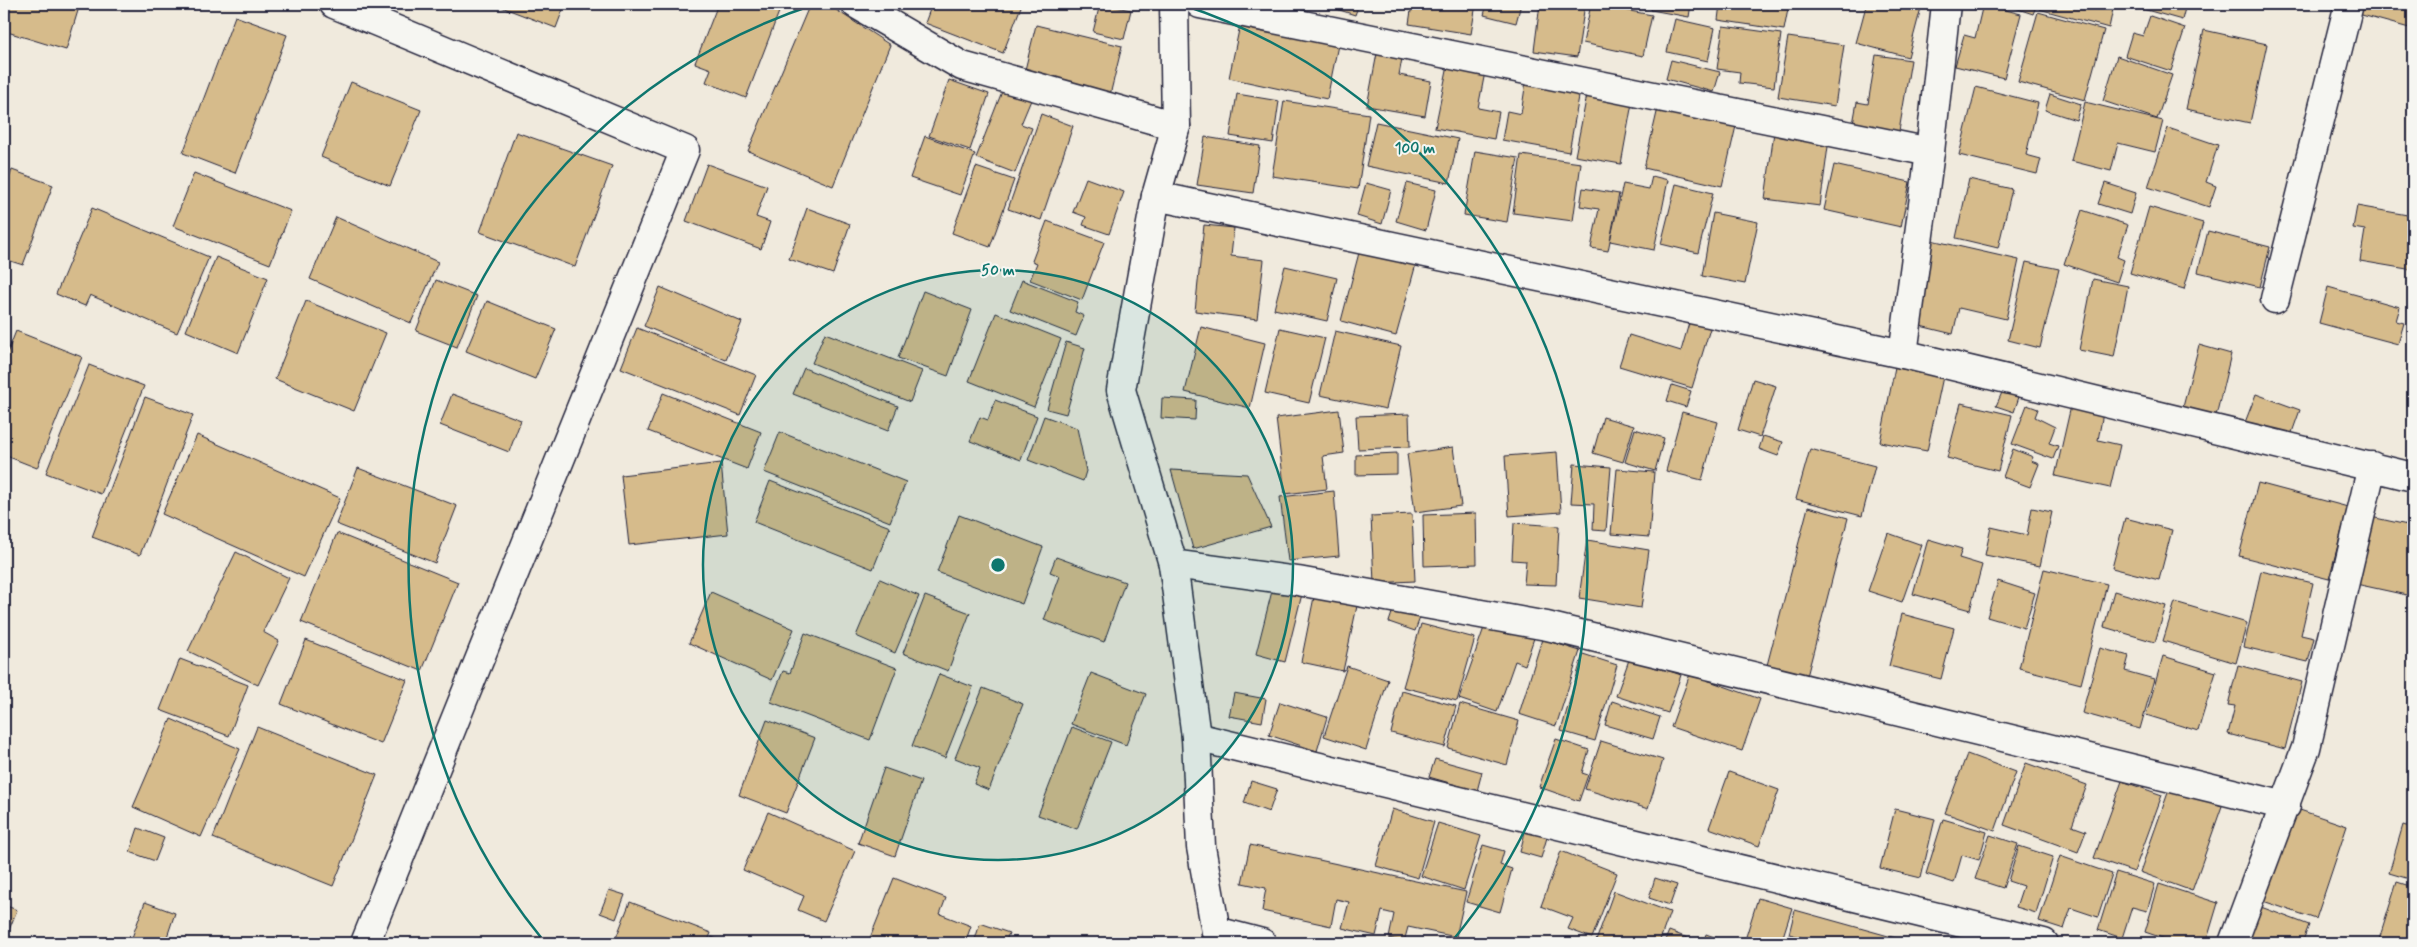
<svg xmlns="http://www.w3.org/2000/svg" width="2417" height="947" font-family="Mynerve,sans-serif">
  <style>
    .building { fill: #d6bb8b; stroke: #22223b }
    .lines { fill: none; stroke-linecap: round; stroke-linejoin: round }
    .minor-casing { stroke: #22223b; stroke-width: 31 }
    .minor { stroke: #f6f6f2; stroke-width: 28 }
    .ring { fill: none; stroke: #0f766e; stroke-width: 2.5 }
    .centre { fill: #0f766e; stroke: #f6f6f2; stroke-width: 2.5 }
    .ring-label { font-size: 15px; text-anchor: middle; font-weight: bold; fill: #0f766e; stroke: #f6f6f2; stroke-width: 4; stroke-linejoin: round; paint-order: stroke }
  </style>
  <rect width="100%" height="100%" fill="#f0eadd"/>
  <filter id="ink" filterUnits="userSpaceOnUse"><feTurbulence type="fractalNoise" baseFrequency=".02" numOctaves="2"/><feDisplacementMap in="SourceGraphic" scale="10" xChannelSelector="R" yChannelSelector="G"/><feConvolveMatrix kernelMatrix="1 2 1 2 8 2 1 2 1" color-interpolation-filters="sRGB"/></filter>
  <g filter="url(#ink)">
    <g class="building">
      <polygon points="4,4 80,4 66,50 4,31"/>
      <polygon points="500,4 565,4 556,28 499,6"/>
      <polygon points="718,4 782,4 746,98 706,82 711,69 695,63"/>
      <polygon points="810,4 827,4 890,45 833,186 748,151"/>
      <polygon points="932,4 1022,4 1003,53 925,23"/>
      <polygon points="1100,4 1131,10 1124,39 1093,32"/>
      <polygon points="1250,4 1285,4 1282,12"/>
      <polygon points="1321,4 1359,4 1355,15"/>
      <polygon points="1412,4 1476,4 1471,34 1409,24"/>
      <polygon points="1487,4 1521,4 1516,23 1484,15"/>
      <polygon points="1540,4 1585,4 1577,57 1534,51"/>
      <polygon points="1591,4 1652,15 1643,56 1583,43"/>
      <polygon points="1652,4 1691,4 1689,17 1651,10"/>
      <polygon points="1720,4 1789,4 1784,30 1718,20"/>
      <polygon points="1858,4 1922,4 1908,57 1856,43 1866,6"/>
      <polygon points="1983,4 2021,14 2004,78 1955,66 1964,35 1975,38"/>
      <polygon points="2003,4 2037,4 2033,14"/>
      <polygon points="2041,4 2092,4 2113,9 2109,28 2039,9"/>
      <polygon points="2125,4 2186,4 2182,20"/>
      <polygon points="2361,4 2413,4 2413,29 2358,14"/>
      <polygon points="2038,12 2104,30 2085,100 2018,82"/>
      <polygon points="235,16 287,35 235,173 183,153"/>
      <polygon points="2150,16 2185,28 2171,71 2125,56 2132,33 2143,36"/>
      <polygon points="1675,19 1715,28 1708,61 1667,52"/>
      <polygon points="1241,20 1339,40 1327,99 1229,78"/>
      <polygon points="1036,25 1122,46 1110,95 1024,74"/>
      <polygon points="1723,26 1781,34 1774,87 1739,83 1740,72 1717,69"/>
      <polygon points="2204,30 2267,44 2250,123 2186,109"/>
      <polygon points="1788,37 1844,45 1835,106 1778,97"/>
      <polygon points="1378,48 1403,53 1399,75 1431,81 1425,116 1367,106"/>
      <polygon points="1876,55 1911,60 1899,131 1853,124 1857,102 1868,104"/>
      <polygon points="2117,56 2172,75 2157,119 2103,101"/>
      <polygon points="1449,60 1486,67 1478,108 1499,112 1494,139 1435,128"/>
      <polygon points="1671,60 1720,72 1714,92 1666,79"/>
      <polygon points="949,80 989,94 970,150 929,136"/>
      <polygon points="1526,81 1580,91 1569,152 1502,140 1507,111 1521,114"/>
      <polygon points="351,82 421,110 390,186 321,157"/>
      <polygon points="1976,87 2038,103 2026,155 2041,159 2037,174 1959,155"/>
      <polygon points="1003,89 1031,100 1021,124 1032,128 1015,173 976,158"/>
      <polygon points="1237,94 1279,101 1273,143 1230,136"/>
      <polygon points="2050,94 2081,104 2076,120 2045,110"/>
      <polygon points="1587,95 1632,103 1621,164 1575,156"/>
      <polygon points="1284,101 1369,114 1358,189 1272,176"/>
      <polygon points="2085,102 2163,121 2155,152 2118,143 2111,171 2071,161"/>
      <polygon points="1658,108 1736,126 1722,186 1644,168"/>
      <polygon points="1041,114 1073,126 1041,220 1008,209"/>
      <polygon points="1376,122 1458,139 1449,183 1366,166"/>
      <polygon points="2168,128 2218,145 2206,182 2216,186 2209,207 2148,187"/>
      <polygon points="516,132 612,166 575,267 480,232"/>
      <polygon points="1774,132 1829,139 1820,206 1765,199"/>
      <polygon points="925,136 975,154 960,195 910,178"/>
      <polygon points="1205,137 1260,146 1253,193 1197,185"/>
      <polygon points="1475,151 1518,158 1507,222 1464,215"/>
      <polygon points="1521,155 1581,163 1573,221 1513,213"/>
      <polygon points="707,164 767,186 756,217 770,222 761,249 686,221"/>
      <polygon points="1834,165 1910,182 1901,227 1824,210"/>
      <polygon points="976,167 1014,180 990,247 952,233"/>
      <polygon points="12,170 53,185 23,265 4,259 4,193"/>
      <polygon points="194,173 291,211 270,264 173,226"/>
      <polygon points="1652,176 1668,180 1654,250 1610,241 1623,184 1649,189"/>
      <polygon points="1086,178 1124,192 1109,234 1083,225 1086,217 1073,212"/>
      <polygon points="1969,179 2012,189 1998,248 1956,238"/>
      <polygon points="1366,183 1391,190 1382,224 1357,216"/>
      <polygon points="1407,183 1436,190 1426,230 1396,221"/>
      <polygon points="2105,183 2136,193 2130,214 2098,204"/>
      <polygon points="1676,184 1713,193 1698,253 1661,244"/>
      <polygon points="1583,188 1619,194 1608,251 1591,248 1599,209 1580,206"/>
      <polygon points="2357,206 2413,216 2413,270 2360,261 2365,230 2353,228"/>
      <polygon points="2149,207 2203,223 2184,289 2130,273"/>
      <polygon points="92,208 209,257 177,333 90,295 85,306 56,294"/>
      <polygon points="807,208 850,224 833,274 789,259"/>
      <polygon points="2082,210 2128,225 2117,257 2124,260 2117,282 2064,264"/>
      <polygon points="1713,213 1758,222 1745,284 1702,276"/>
      <polygon points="336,217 438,262 411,323 310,279"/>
      <polygon points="1047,221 1104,242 1082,300 1030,280 1037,263 1032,261"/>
      <polygon points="1204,225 1234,228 1231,256 1264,260 1257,319 1195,311"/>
      <polygon points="2208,231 2270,247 2260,287 2198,272"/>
      <polygon points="1931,240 2019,260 2006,319 1959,308 1953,334 1912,324"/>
      <polygon points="1360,249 1416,264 1396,336 1341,321"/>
      <polygon points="216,257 268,278 238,353 186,331"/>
      <polygon points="2026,262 2059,269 2040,348 2008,340"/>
      <polygon points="1285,266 1337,278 1327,321 1274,309"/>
      <polygon points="2093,279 2128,286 2114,357 2079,350"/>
      <polygon points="436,280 477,296 457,347 416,331"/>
      <polygon points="1022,280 1078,302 1075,312 1084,316 1076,336 1010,310"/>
      <polygon points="660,287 742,322 726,360 644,326"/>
      <polygon points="2328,287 2400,307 2396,321 2404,323 2398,344 2319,323"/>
      <polygon points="923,291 972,310 948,376 898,358"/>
      <polygon points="306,301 386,333 354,411 275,379"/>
      <polygon points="487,301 556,329 535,379 466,351"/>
      <polygon points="996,313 1061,339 1034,407 969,381"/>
      <polygon points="1691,316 1712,322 1692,388 1619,366 1629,335 1681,351"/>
      <polygon points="1201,327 1265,343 1250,408 1185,392"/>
      <polygon points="637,328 756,375 740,415 621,368"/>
      <polygon points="1280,328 1325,338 1309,403 1265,393"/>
      <polygon points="16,331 82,357 37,468 4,455 4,361"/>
      <polygon points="1335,331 1401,346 1386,409 1320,395"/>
      <polygon points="825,333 922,371 910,402 812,363"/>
      <polygon points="1066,342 1085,348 1066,414 1047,409"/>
      <polygon points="2199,345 2231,354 2216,416 2183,407"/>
      <polygon points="1896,362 1944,372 1927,451 1880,442"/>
      <polygon points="89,365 144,386 101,494 46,473"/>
      <polygon points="804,368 898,406 888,431 793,394"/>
      <polygon points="1753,379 1776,386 1760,437 1738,430"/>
      <polygon points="1672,385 1691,391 1686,407 1667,401"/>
      <polygon points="2004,388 2020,394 2014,412 1996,406"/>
      <polygon points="663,393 761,432 747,469 648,431"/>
      <polygon points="452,394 521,420 509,452 440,425"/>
      <polygon points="2256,394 2300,410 2289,441 2244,425"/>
      <polygon points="145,397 193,415 140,555 92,537"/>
      <polygon points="1162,398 1196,400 1195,420 1161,418"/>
      <polygon points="995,400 1037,416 1021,460 970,441 980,417 988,420"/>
      <polygon points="1961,403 2012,415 1998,471 1947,458"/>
      <polygon points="2027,405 2038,409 2035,417 2055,427 2049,443 2058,446 2053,459 2012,444"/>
      <polygon points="2071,406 2103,413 2098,440 2120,445 2110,488 2055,476"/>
      <polygon points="1339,410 1344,453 1323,456 1327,489 1285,494 1276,418"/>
      <polygon points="1682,412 1718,422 1702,480 1666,471"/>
      <polygon points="1409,414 1410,447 1358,449 1356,416"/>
      <polygon points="1044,416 1077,428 1086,471 1083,481 1028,460"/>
      <polygon points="1603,417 1634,426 1623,462 1593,453"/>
      <polygon points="1635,429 1664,438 1655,471 1625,462"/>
      <polygon points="780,432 906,482 890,522 764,472"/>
      <polygon points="197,435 340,498 304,577 162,514"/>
      <polygon points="1763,436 1783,442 1778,456 1759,449"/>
      <polygon points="1453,447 1461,506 1415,512 1407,454"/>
      <polygon points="1810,449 1875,466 1862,516 1796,499"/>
      <polygon points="2013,449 2033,457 2031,461 2039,464 2030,487 2003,477"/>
      <polygon points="1557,452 1561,512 1509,516 1505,456"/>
      <polygon points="1397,453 1397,474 1356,475 1356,455"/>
      <polygon points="721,463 728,534 629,545 621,475"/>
      <polygon points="1574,464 1611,467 1606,531 1593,530 1594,504 1571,503"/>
      <polygon points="358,468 457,506 435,563 336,524"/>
      <polygon points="1617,469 1654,472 1649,537 1611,534"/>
      <polygon points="1171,470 1247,474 1271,527 1193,549"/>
      <polygon points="770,481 890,527 873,569 754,522"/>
      <polygon points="2258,483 2348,507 2329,579 2239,556"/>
      <polygon points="1334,491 1339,556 1288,561 1280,497"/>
      <polygon points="1808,507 1848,518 1805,684 1765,673"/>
      <polygon points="2032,508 2052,512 2040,566 1985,555 1991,527 2027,535"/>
      <polygon points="1476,513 1477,564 1424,566 1423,515"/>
      <polygon points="1412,514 1415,581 1374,583 1371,516"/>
      <polygon points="959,515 1043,547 1022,604 937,572"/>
      <polygon points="2371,517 2412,526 2408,541 2413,542 2413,586 2411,596 2356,584"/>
      <polygon points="2125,518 2172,530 2159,580 2112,568"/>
      <polygon points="1514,523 1559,526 1556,585 1524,584 1526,561 1512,560"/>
      <polygon points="337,533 458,582 422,671 301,622"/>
      <polygon points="1888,533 1922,545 1902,602 1868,591"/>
      <polygon points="1928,539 1962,549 1959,558 1982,565 1970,610 1913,594"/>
      <polygon points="1587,540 1649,550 1641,608 1579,598"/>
      <polygon points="236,552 289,578 263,632 279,641 258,685 188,651"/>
      <polygon points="1056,557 1125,582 1104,642 1044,620 1060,576 1050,572"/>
      <polygon points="2044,569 2107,584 2081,684 2019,668"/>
      <polygon points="2261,571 2313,583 2301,635 2314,638 2308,662 2244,647"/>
      <polygon points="880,579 919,596 895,653 856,636"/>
      <polygon points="1998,581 2035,593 2024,628 1987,617"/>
      <polygon points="1273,587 1302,594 1285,662 1256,654"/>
      <polygon points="2114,591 2166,606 2155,642 2104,627"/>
      <polygon points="711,592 794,629 772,680 689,643"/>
      <polygon points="925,596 970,613 948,671 903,653"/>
      <polygon points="1314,597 1357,606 1343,671 1301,662"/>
      <polygon points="2175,602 2247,623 2236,663 2163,641"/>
      <polygon points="1394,607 1421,615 1415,631 1389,622"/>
      <polygon points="1902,614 1954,628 1941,679 1889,666"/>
      <polygon points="1486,622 1534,638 1525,665 1515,661 1497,712 1459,699"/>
      <polygon points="1421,624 1475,638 1457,701 1403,687"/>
      <polygon points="805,633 897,668 870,740 771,702 783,671 790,673"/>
      <polygon points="1542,639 1580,651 1556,726 1519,714"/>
      <polygon points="306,640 407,680 381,744 281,704"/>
      <polygon points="2100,648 2129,656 2125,671 2154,679 2140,729 2082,713"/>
      <polygon points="1583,654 1617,665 1595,741 1561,731"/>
      <polygon points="2163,656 2216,672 2198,731 2146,715"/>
      <polygon points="1630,657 1681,675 1668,713 1616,696"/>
      <polygon points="180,659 248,685 229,736 160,710"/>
      <polygon points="2238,665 2302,682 2285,749 2228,734 2235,706 2228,705"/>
      <polygon points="1347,666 1388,680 1366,750 1324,736"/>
      <polygon points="1091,673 1146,694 1126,745 1071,724"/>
      <polygon points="939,674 973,687 945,758 912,746"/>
      <polygon points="1690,674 1760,699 1742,751 1671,727"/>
      <polygon points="983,688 1023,704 989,790 974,784 980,768 955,758"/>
      <polygon points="1402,691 1456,706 1445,747 1391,733"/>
      <polygon points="1234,693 1266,699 1262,722 1229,716"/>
      <polygon points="1612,701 1660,717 1653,739 1605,725"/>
      <polygon points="1280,702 1327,717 1317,751 1269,735"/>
      <polygon points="1460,704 1519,721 1507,765 1448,748"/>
      <polygon points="171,719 240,749 201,837 133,807"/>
      <polygon points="767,720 815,738 786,813 739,795"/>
      <polygon points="257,727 377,775 333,886 213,838"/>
      <polygon points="1072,727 1111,742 1077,829 1038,815"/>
      <polygon points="1556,739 1589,750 1582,773 1588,775 1579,801 1539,787"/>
      <polygon points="1601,741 1663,760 1648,809 1585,789"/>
      <polygon points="1967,754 2016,772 1995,831 1945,813"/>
      <polygon points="1435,759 1482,772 1477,791 1429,777"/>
      <polygon points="2026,763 2087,785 2072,826 2086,831 2078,852 2004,825"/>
      <polygon points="884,768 921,781 895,856 858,843"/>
      <polygon points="1729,772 1779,790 1759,846 1709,828"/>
      <polygon points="1251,781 1277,789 1269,812 1244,803"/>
      <polygon points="2122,781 2162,795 2134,872 2094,858"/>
      <polygon points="2170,787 2222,806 2192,891 2140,872"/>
      <polygon points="2294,808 2347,826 2316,919 2263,901"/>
      <polygon points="1392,809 1434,822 1418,878 1376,866"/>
      <polygon points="1895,809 1935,819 1921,878 1880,868"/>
      <polygon points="768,812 855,851 824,921 798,910 804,896 743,870"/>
      <polygon points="1943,819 1987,832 1979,860 1962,855 1954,883 1926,874"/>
      <polygon points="1438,823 1481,836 1464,890 1421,876"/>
      <polygon points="2403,825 2413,828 2413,880 2389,873"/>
      <polygon points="138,828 164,838 155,861 130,852"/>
      <polygon points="1526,828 1548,834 1541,858 1520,852"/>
      <polygon points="1990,835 2018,844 2003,888 1975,879"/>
      <polygon points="1250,845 1466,892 1456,937 1408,927 1404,942 1389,938 1394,914 1382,911 1376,936 1342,928 1349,902 1336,899 1331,926 1262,911 1266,888 1242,883"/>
      <polygon points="1483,845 1504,851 1500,865 1512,869 1500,912 1466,902"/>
      <polygon points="2019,846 2053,857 2036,913 2016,907 2023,886 2008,881"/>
      <polygon points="1561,851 1617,873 1592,938 1568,929 1573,918 1541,906"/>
      <polygon points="2060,856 2112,874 2098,917 2071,908 2064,929 2039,921"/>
      <polygon points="2116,872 2155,884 2147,911 2132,907 2122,938 2098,930"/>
      <polygon points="894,878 946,898 940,914 971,926 965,943 884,943 870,938"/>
      <polygon points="1655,878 1677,885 1670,905 1649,898"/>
      <polygon points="2397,882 2413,887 2413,943 2378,943"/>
      <polygon points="2159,884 2218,903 2206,943 2177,943 2145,932"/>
      <polygon points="609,890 625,895 616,919 600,913"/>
      <polygon points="1614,891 1670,912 1659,943 1596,941"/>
      <polygon points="1758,898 1792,908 1781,943 1744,943"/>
      <polygon points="145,902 175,913 165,943 130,943"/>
      <polygon points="630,902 711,933 707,943 614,943"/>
      <polygon points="4,905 17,910 7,935 4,934"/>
      <polygon points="2261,907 2309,925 2302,943 2247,943"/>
      <polygon points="1795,910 1910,942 1910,943 1823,943 1789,934"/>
      <polygon points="980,923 1009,933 1005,943 974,943"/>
      <polygon points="1669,931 1701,943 1664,943"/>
      <polygon points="1706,934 1728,942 1728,943 1703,943"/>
      <polygon points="712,937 727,943 710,943"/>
    </g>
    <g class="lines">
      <g class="minor-casing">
        <g id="minor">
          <polyline points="334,4 685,150 365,943"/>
          <polyline points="856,4 962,66 1176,126"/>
          <polyline points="1174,4 1176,126 1156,196 1121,390 1173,564 1196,737 1201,847 1218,943"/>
          <polyline points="1200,4 1930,152"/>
          <polyline points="1156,196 1903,354 2413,477"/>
          <polyline points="2275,299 2349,4"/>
          <polyline points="1903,354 1930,152 1946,4"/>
          <polyline points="1173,564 1298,581 1547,626 2286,806"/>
          <polyline points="1196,737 2044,943"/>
          <polyline points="1216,931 1262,943"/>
          <polyline points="2233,943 2306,748 2372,466"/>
        </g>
      </g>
      <use href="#minor" class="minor"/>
    </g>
  </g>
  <circle cx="998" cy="565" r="295" fill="#0f766e" fill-opacity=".12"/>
  <g class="ring">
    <circle cx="998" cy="565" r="295"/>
    <path d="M543 940A590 590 0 0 1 816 4M1180 4A590 590 0 0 1 1453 940"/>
  </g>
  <circle cx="998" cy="565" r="8" class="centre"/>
  <g class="ring-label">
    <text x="1415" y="153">100 m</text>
    <text x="998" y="275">50 m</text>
  </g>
  <rect width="2417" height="947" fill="none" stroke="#f6f6f2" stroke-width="20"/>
  <rect x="10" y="10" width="2397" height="927" fill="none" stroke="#22223b" stroke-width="2" filter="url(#ink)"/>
</svg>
